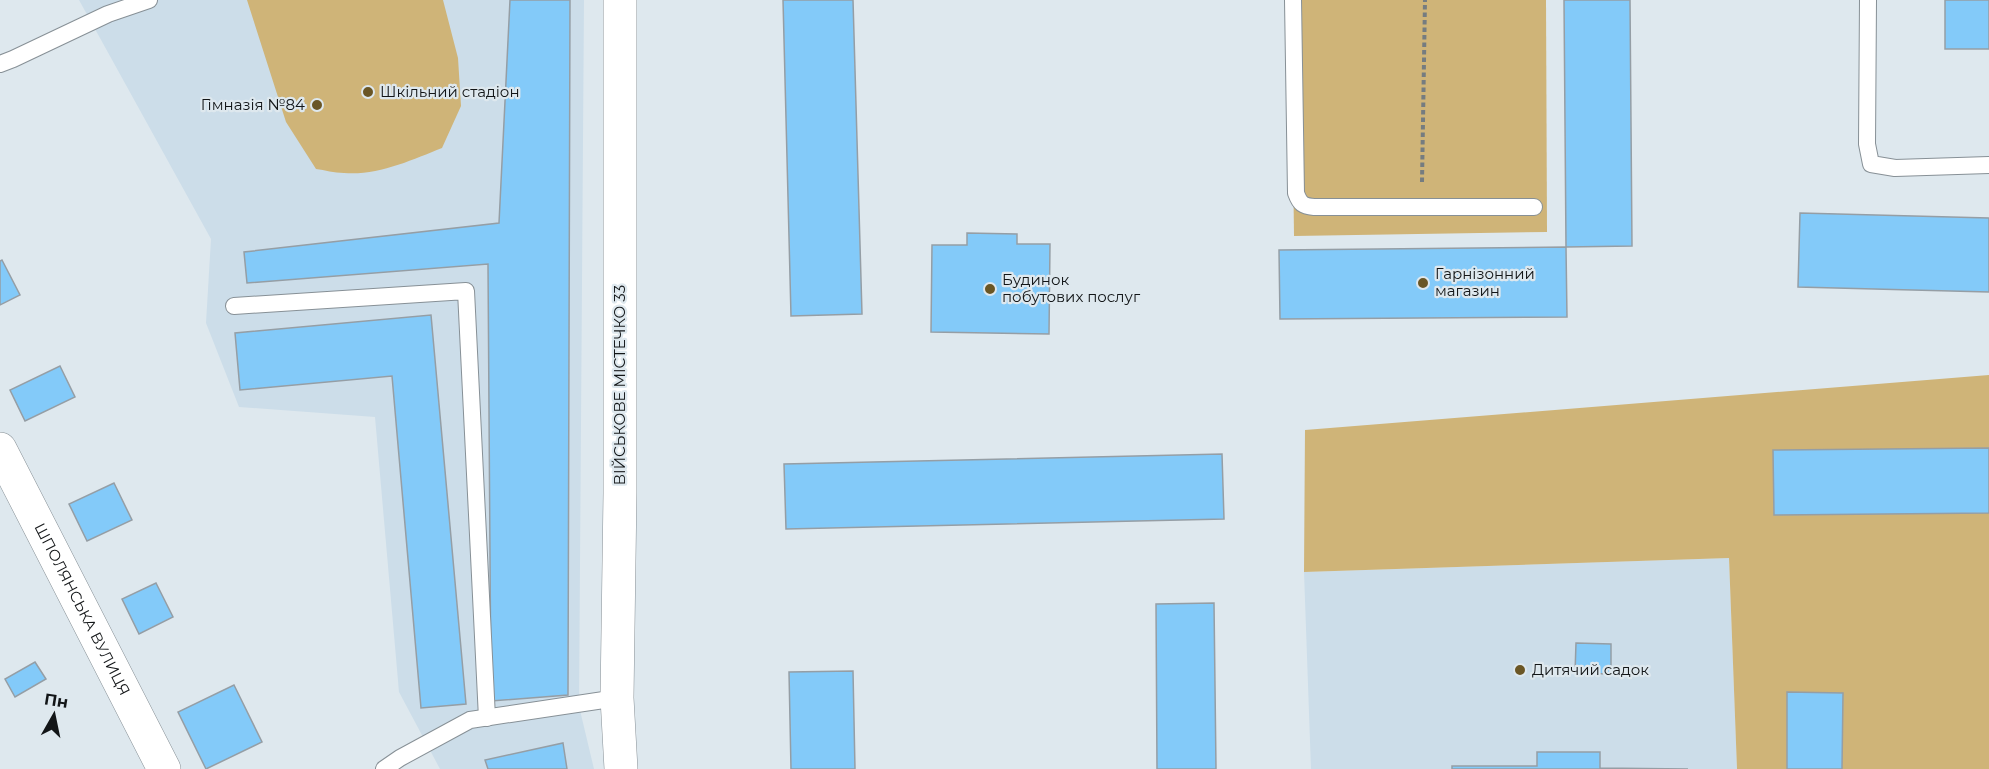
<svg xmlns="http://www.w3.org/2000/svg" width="1989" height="769" font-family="Montserrat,sans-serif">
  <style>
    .built { fill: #ccdde9 }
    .green { fill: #cfb478 }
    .building { fill: #83caf9; stroke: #959ea5; stroke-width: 1.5 }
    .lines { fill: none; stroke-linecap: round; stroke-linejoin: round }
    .lane-casing { stroke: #879096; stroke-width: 18 }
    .street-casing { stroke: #879096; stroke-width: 34 }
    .path { stroke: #757c80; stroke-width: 4; stroke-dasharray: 4.5 3; stroke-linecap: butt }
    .lane { stroke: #fff; stroke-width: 16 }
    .street { stroke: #fff; stroke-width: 33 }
    .poi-dot { fill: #6a5625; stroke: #dee8ee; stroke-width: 2 }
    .labels { text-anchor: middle; stroke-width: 4.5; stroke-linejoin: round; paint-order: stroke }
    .poi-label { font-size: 15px; fill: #121517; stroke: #dee8ee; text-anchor: start }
    .street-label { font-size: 15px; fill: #121517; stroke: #dee8ee }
  </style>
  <rect width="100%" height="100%" fill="#dee8ee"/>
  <g class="built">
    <polygon points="79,0 584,0 579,706 594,769 440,769 399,692 375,417 239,407 206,323 211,239"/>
    <polygon points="1729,558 1737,769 1311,769 1304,572"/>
  </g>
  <g class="green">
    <path d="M247,0H443L458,58L461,106L442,148C412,160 377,176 344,173C334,173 325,170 316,169L286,122Z"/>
    <polygon points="1291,0 1546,0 1547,232 1294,236"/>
    <polygon points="1989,375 1989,769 1737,769 1729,558 1304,572 1305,430"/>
  </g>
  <g class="building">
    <polygon points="510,0 570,0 568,695 491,701 488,264 247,283 244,252 499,223"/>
    <polygon points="783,0 853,0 862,314 791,316"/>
    <polygon points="1564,0 1630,0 1632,246 1566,247"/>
    <rect x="1945" y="0" width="44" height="49"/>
    <polygon points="1800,213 1989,218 1989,292 1798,287"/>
    <polygon points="967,233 1017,234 1017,244 1050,244 1049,334 931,332 932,245 967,245"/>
    <polygon points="1566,247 1567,317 1280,319 1279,250"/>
    <polygon points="2,260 20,295 0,305 0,261"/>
    <polygon points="431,315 466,704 421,708 392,376 240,390 235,333"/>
    <polygon points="60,366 75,397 25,421 10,390"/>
    <polygon points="1989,448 1989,513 1774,515 1773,450"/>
    <polygon points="1222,454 1224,519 786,529 784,464"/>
    <polygon points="114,483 132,520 87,541 69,504"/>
    <polygon points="156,583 173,617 139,634 122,599"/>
    <polygon points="1214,603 1216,769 1157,769 1156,604"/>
    <polygon points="1576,643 1611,644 1611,674 1575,673"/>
    <polygon points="35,662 46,679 15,697 5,679"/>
    <polygon points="853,671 855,769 791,769 789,672"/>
    <polygon points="234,685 262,742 206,769 178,712"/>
    <polygon points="1787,692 1843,693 1842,769 1787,769"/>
    <polygon points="563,743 567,769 488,769 485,760"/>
    <polygon points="1537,752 1600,752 1600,768 1688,769 1452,769 1452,766 1537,766"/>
  </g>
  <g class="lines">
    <g class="lane-casing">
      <g id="lane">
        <path d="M1293,0L1296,193C1300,204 1303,206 1314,207H1534"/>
        <polyline points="1868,0 1867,144 1871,164 1895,168 1989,165"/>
        <polyline points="0,64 13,59 108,14 149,0"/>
        <polyline points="234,306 466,291 487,718"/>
        <polyline points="384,769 400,758 470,720 617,698"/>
      </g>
    </g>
    <g class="street-casing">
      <g id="street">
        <polyline points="620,0 620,493 617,698 621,769"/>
        <path id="s1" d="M0,449L164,769"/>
      </g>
    </g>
    <polyline class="path" points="1422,182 1425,0"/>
    <use href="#lane" class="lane"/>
    <use href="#street" class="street"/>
  </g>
  <g class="poi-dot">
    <circle cx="368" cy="92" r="6"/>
    <circle cx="317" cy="105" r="6"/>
    <circle cx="1423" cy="283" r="6"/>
    <circle cx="990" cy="289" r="6"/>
    <circle cx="1520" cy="670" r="6"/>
  </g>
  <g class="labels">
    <g class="poi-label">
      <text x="380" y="97">Шкільний стадіон</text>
      <text x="305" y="110" text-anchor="end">Гімназія №84</text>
      <text x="1435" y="279">Гарнізонний<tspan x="1435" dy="17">магазин</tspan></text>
      <text x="1002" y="285">Будинок<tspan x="1002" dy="17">побутових послуг</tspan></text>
      <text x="1532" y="675">Дитячий садок</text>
    </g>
    <g class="street-label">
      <text transform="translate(620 385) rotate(-90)" y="5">ВІЙСЬКОВЕ МІСТЕЧКО 33</text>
      <text dy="5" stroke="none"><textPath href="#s1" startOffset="180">ШПОЛЯНСЬКА ВУЛИЦЯ</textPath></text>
    </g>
  </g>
  <g transform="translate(54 715) rotate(9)" stroke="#dee8ee" stroke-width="4.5" paint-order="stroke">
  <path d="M0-4.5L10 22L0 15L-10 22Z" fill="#121517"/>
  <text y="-9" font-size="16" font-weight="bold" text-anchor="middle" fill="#121517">Пн</text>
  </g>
</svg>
